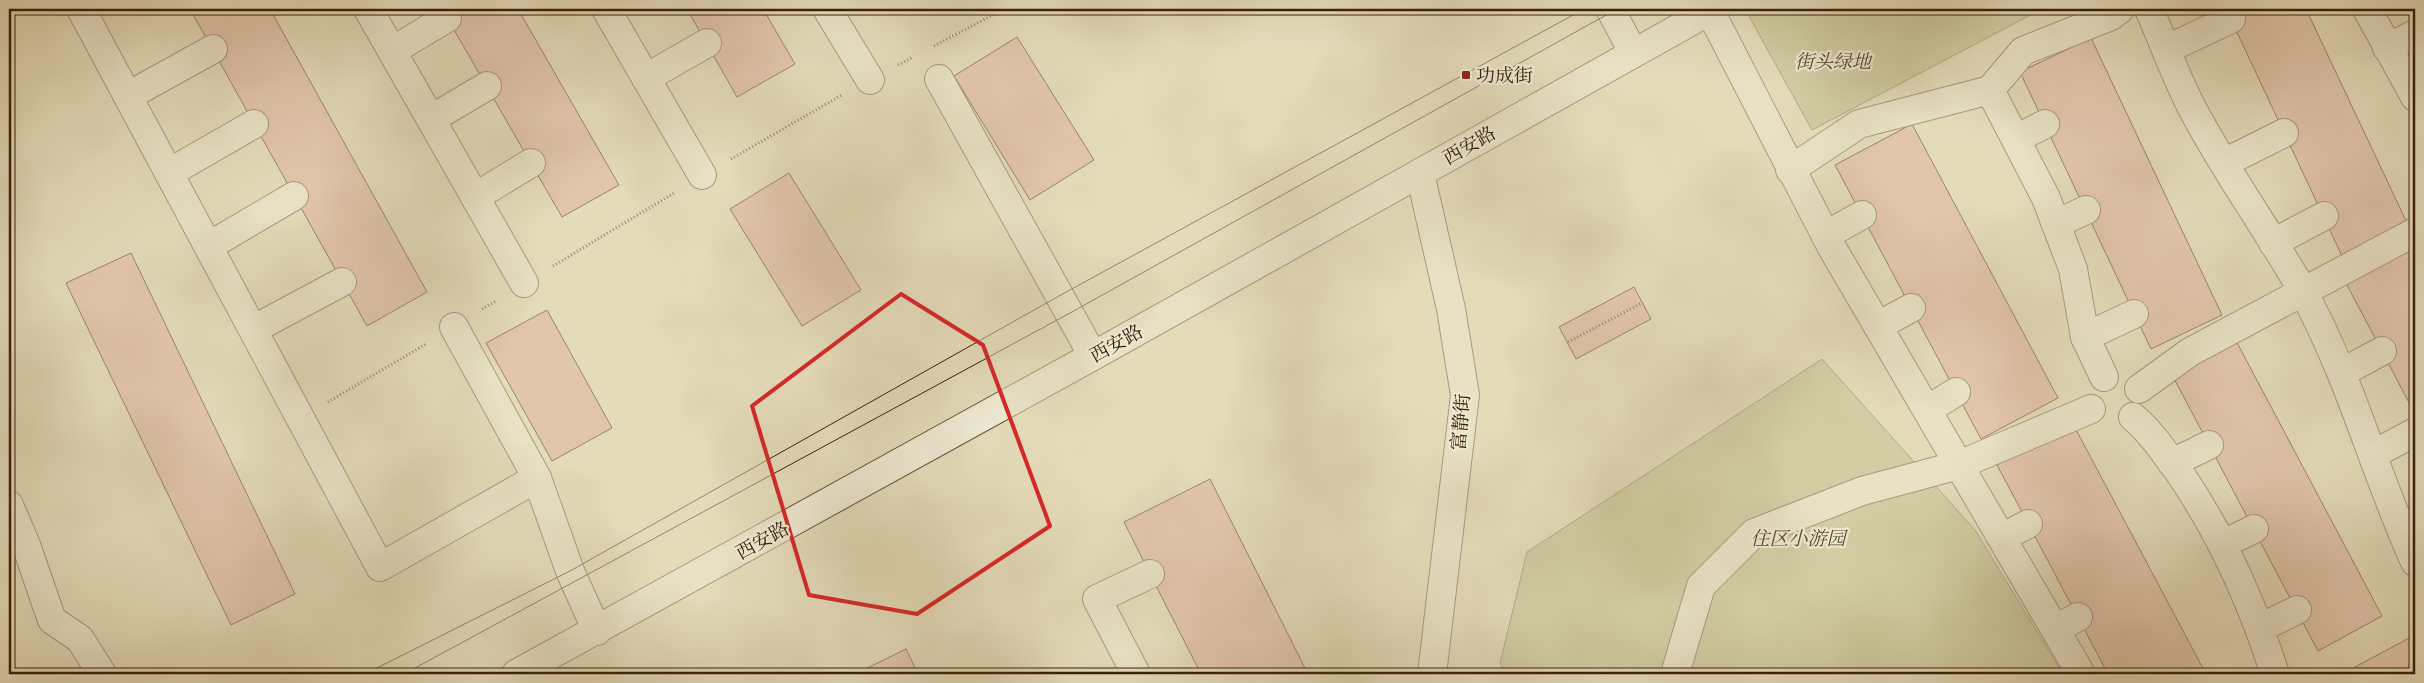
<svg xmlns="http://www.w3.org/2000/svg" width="2424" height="683" font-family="Cardo,'Noto Serif SC',serif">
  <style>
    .green { fill: #bcbe8a; stroke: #7b6f4a }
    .building { fill: #dfae9b; stroke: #3a2009 }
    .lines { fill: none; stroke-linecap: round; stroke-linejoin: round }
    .minor-casing { stroke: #644f35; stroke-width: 30 }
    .path { stroke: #3a2009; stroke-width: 3; stroke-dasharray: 1 2.5; stroke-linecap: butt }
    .minor { stroke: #ede8d2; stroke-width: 28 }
    .tram { stroke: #3a2009; stroke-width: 1 }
    .marked { fill: none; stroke: #d62828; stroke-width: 4; stroke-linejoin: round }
    .poi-dot { fill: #8f2418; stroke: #ede8d2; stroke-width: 2 }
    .labels { text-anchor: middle; stroke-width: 4.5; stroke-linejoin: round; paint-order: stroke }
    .park-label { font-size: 19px; font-style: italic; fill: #5a4829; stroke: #ede8d2 }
    .poi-label { font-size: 19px; fill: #3a2009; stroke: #ede8d2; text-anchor: start }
    .street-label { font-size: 19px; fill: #3a2009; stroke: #ede8d2 }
  </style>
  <rect width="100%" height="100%" fill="#e4dbb9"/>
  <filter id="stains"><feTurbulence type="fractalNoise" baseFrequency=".004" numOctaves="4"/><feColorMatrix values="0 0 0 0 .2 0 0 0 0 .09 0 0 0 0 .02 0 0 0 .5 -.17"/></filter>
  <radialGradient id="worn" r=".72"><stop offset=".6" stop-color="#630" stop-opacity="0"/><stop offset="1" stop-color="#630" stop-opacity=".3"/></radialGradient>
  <g class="green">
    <polygon points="1745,9 2042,9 1812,130"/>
    <polygon points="1822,359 1975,530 2063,674 1507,674 1500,663 1527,552"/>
  </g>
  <g class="building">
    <polygon points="190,9 270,9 427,292 367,326"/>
    <polygon points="442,9 518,9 619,185 562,217"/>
    <polygon points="687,9 763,9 795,64 737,97"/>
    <polygon points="2226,9 2306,9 2408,225 2342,256"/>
    <polygon points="1017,37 1094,160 1030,200 954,76"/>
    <polygon points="2091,38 2222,315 2151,349 2020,72"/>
    <polygon points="1912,124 2058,398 1981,439 1835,165"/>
    <polygon points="789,173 861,290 802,326 730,209"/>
    <polygon points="2415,246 2415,414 2346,283"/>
    <polygon points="131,253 295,594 231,625 66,283"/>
    <polygon points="1634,287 1651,319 1576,359 1559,327"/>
    <polygon points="547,310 612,428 552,461 486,343"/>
    <polygon points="2234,337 2382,616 2318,651 2170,371"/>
    <polygon points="2073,424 2206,674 2108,674 1997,465"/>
    <polygon points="1210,479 1308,674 1201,674 1150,574 1124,522"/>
    <polygon points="2415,635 2415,674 2359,674 2355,667"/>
    <polygon points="906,649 918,674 855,674"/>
  </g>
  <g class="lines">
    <g class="minor-casing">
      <g id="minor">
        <polyline points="81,9 380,567 537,478 570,571 597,631"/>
        <polyline points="368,9 524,283"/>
        <polyline points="606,9 702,175"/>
        <polyline points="827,9 870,80"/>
        <polyline points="1610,9 1633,52"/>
        <path d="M2149,9C2163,41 2175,75 2191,106C2224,170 2267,228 2302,290C2351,378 2374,472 2415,562"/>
        <polyline points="2367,9 2415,97"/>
        <polyline points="1710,11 1831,246 2081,674"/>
        <polyline points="2387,48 2415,34"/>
        <polyline points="2167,49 2231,19"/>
        <polyline points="392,51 447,18"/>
        <polyline points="646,78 707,43"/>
        <polyline points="939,79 1093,356"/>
        <polyline points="1990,90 2046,198 2073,269 2085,337 2104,377"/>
        <polyline points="128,96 213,49"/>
        <polyline points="431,119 487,86"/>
        <polyline points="2016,139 2045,124"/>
        <polyline points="2224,163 2284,133"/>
        <polyline points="1790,170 1859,124 1990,90 2023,51 2111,16 2120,9"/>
        <polyline points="169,173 254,124"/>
        <polyline points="1420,173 1451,309 1465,395 1432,674"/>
        <polyline points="475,197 531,163"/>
        <polyline points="2056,224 2086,210"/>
        <polyline points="1826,235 1862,215"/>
        <polyline points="2273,243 2324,216"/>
        <polyline points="209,246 294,196"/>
        <polyline points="1878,326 1911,308"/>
        <polyline points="454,327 537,478"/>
        <polyline points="254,329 342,282"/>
        <polyline points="2085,337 2134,314"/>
        <polyline points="2343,372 2382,351"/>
        <polyline points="2139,389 2190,352 2415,232"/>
        <polyline points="1927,410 1956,392"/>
        <path d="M2133,417C2152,433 2164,452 2179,472C2222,535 2252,602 2275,674"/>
        <polyline points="2374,454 2415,432"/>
        <polyline points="2172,463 2209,445"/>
        <polyline points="9,505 26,545 52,620 80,639 102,674"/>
        <polyline points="2002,538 2028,524"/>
        <polyline points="2223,544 2254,529"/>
        <polyline points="2260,628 2297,610"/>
        <polyline points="2055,629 2078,617"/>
        <polyline points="516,674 1093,356 1713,9"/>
        <polyline points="1136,674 1097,599 1150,574"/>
        <polyline points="1675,674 1701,586 1754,533 1862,491 1959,465 2091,409"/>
      </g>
    </g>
    <g class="path">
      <polyline points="934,46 1004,9"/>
      <polyline points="898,65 913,57"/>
      <polyline points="731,159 842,95"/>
      <polyline points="553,266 674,193"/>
      <polyline points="482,309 496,301"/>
      <polyline points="1568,342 1642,303"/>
      <polyline points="328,402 426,344"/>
    </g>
    <use href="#minor" class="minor"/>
    <g class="tram">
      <polyline points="365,674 570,571 1059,296 1584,9"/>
      <polyline points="404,674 1070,313 1617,9"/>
    </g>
  </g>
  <path d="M0 0H2424V683H0ZM901,294L983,345L1050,526L917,614L809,595L752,406Z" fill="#e4dbb9" fill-opacity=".55" fill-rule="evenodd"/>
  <path class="marked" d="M901,294L983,345L1050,526L917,614L809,595L752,406Z"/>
  <rect class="poi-dot" x="1461" y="70" width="10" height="10" rx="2.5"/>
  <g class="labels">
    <g class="park-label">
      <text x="1833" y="68">街头绿地</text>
      <text x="1798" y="545">住区小游园</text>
    </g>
    <g class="poi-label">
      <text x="1476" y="82">功成街</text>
    </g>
    <g class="street-label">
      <text transform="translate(1469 145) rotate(-30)" y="7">西安路</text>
      <text transform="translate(1116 343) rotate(-29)" y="7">西安路</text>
      <text transform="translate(1460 422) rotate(-85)" y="7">富静街</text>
      <text transform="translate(762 540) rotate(-29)" y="7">西安路</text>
    </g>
  </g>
  <rect width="2424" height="683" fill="none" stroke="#e4dbb9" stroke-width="30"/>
  <rect x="10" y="10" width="2404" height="663" fill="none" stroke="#3a2009" stroke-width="2.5"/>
  <rect x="15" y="15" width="2394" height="653" fill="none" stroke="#3a2009"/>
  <rect width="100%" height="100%" filter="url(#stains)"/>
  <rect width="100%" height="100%" fill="url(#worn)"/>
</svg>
